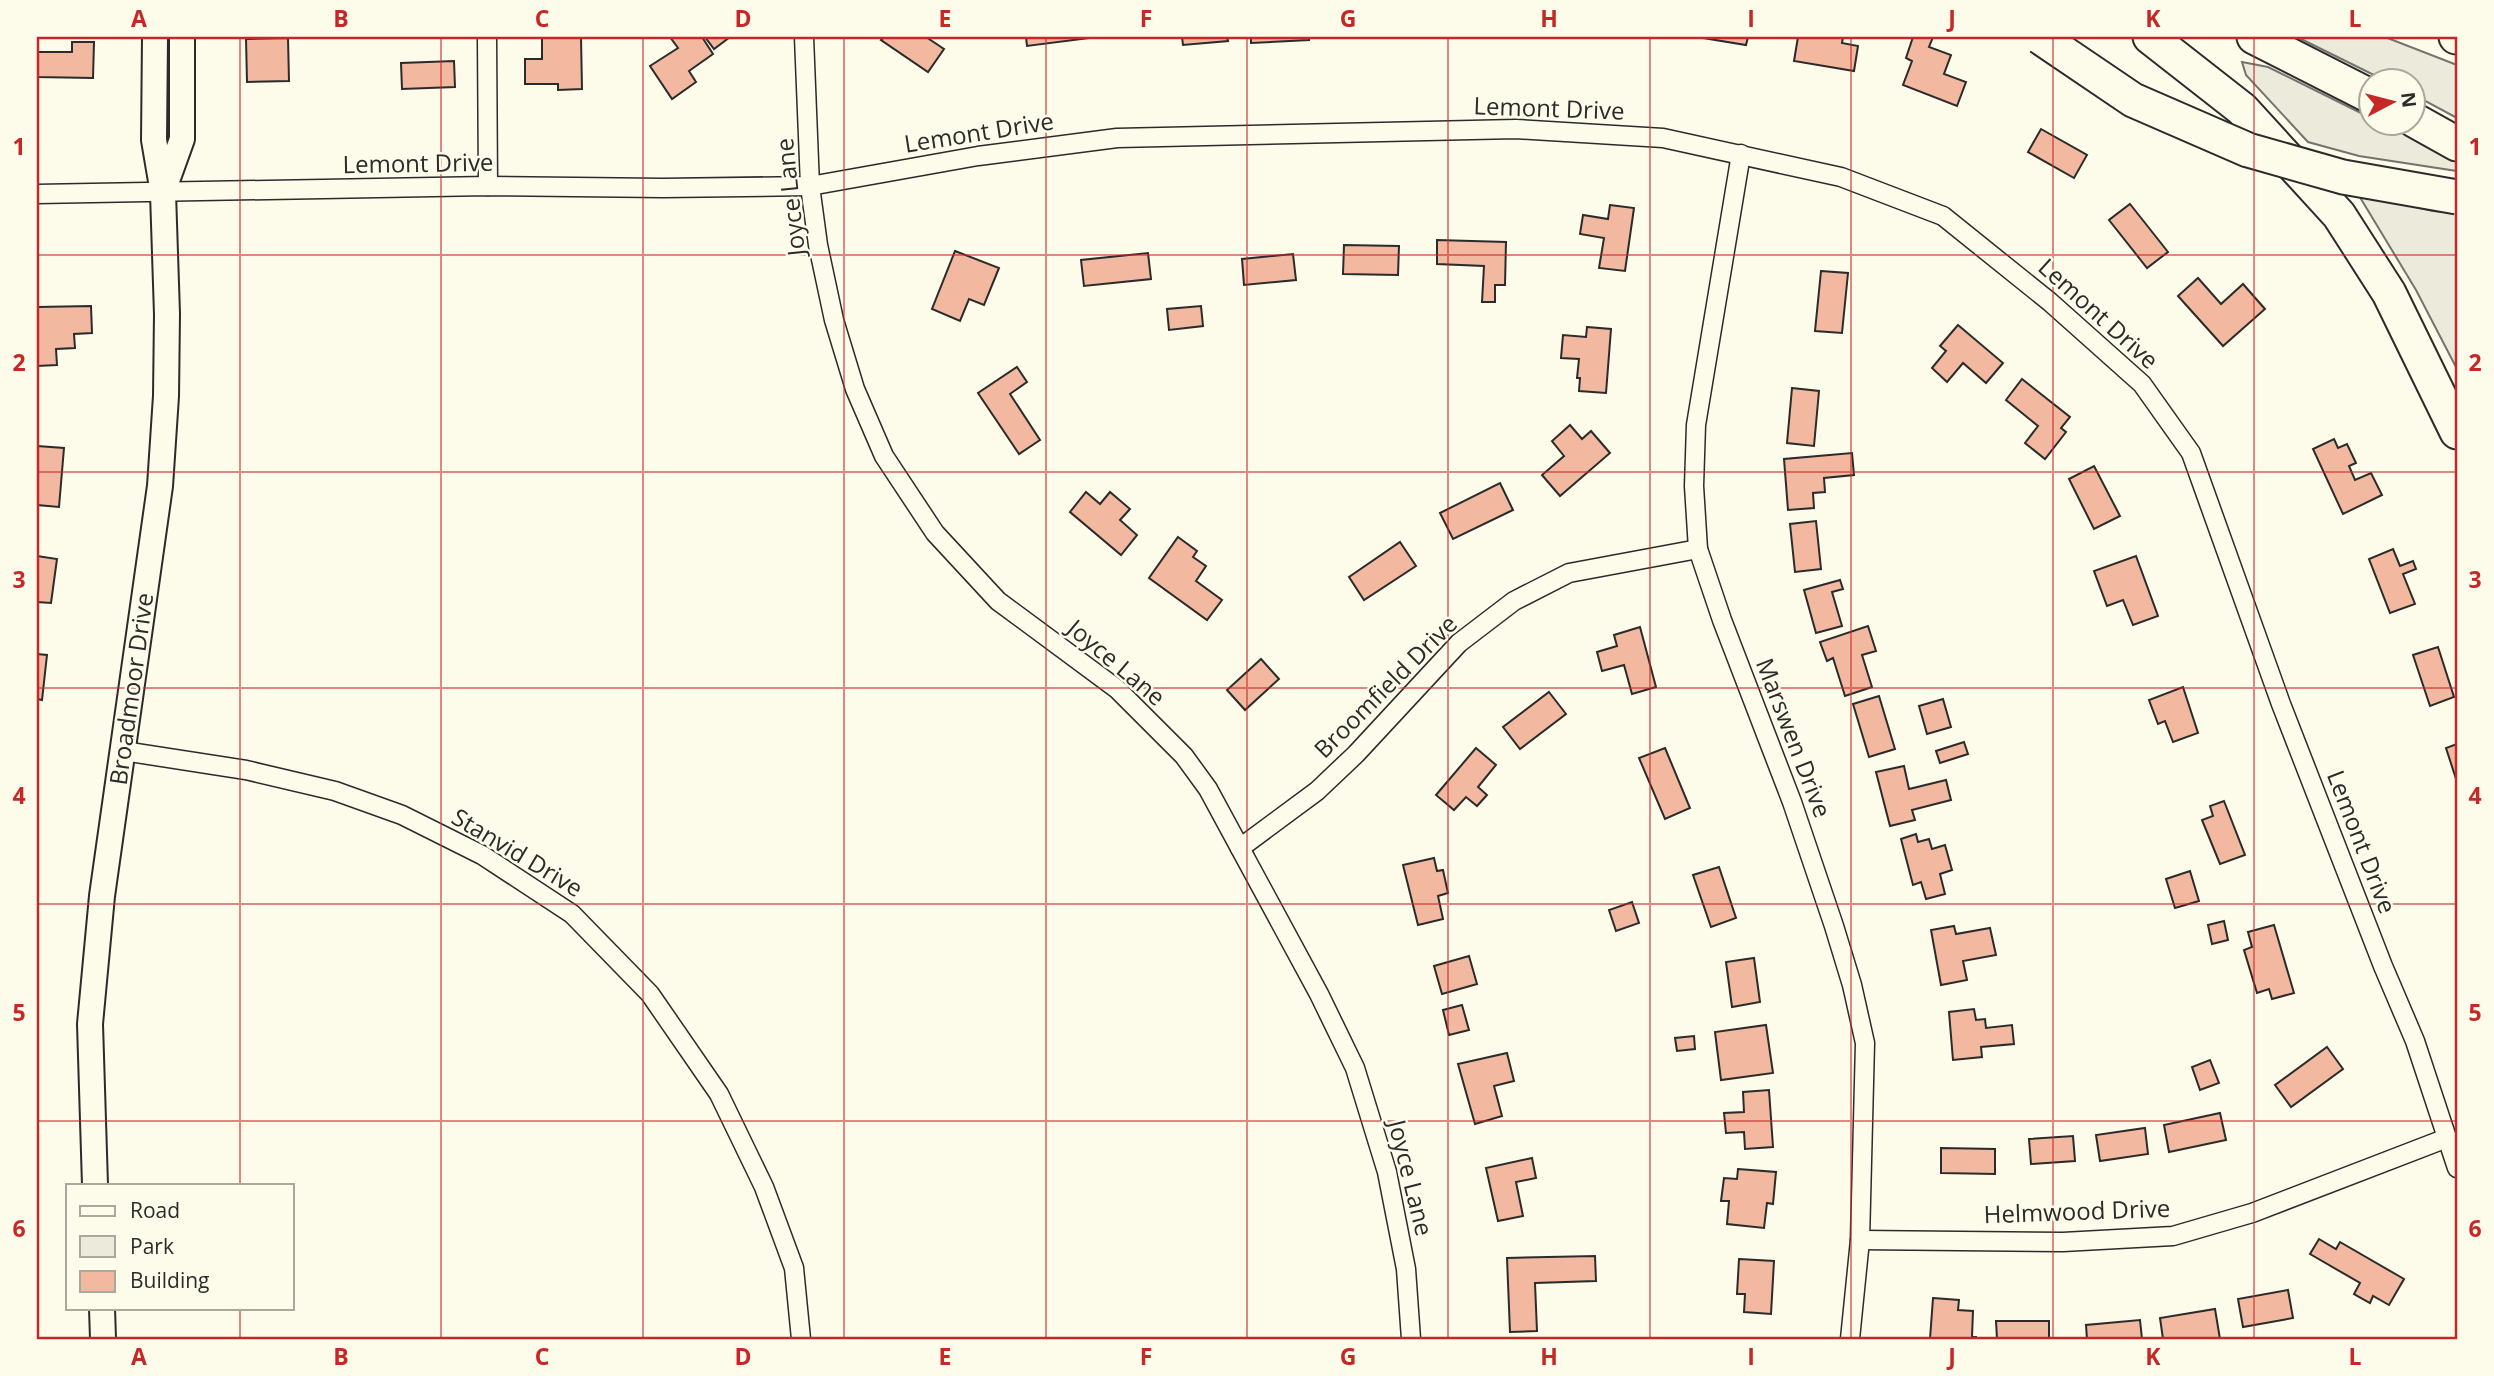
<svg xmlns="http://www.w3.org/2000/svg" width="2494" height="1376" font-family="'Open Sans',sans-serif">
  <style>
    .green { fill: #ecebdb; stroke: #74746e; stroke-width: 2 }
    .building { fill: #f2b8a0; stroke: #2b2b2b; stroke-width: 2 }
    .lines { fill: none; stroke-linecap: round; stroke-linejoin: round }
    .minor-casing { stroke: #2b2b2b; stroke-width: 21 }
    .secondary-casing { stroke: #2b2b2b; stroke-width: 28 }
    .motorway-casing { stroke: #2b2b2b; stroke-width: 37 }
    .minor { stroke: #fdfbea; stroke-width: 18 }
    .secondary { stroke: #fdfbea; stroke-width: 24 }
    .motorway { stroke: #fdfbea; stroke-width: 33 }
    .motorway-bridge-casing { stroke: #2b2b2b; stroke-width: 37; stroke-linecap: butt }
    .motorway-bridge { stroke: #fdfbea; stroke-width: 33 }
    .grid { fill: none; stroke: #c62828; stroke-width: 2; stroke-opacity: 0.55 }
    .labels { text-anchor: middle; stroke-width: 5; stroke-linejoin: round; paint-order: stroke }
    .street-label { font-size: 24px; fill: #2b2b2b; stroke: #fdfbea }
    .neatline { fill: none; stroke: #c62828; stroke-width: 2.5 }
    .grid-label { font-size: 23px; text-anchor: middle; font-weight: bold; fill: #c62828 }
  </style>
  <rect width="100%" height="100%" fill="#fdfbea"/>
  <g class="green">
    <polygon points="2297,37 2385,37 2457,65 2457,118 2414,95 2414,80 2384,80"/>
    <path d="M2242,62L2268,67L2371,118L2372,122C2392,123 2437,151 2457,162V171L2359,156L2308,142L2246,75Z"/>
    <polygon points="2358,194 2433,211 2457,213 2457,369 2416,290"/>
  </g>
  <g class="building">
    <polygon points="542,37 581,37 582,89 558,90 558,84 525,84 525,59 542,59"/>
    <polygon points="670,37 702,37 713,54 689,71 696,82 672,99 650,66 678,48"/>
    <polygon points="705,37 730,37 714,49"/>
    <polygon points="884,37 926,37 944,49 928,72 881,40"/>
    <polygon points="1026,37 1097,37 1027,46"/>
    <polygon points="1182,37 1227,37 1228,41 1183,45"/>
    <polygon points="1251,37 1309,37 1309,40 1251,43"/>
    <polygon points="1697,37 1748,37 1746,45"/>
    <polygon points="1798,37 1843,37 1842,43 1858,46 1854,71 1794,61"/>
    <polygon points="1913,37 1933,37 1929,47 1951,55 1944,74 1966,82 1957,106 1903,85 1912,61 1906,58"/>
    <polygon points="288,38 289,81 247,82 246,39"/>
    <polygon points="72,42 94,42 93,78 37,77 37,52 72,52"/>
    <polygon points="454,61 455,87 402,89 401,63"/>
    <polygon points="2041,129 2087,155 2074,178 2028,152"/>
    <polygon points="2130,204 2168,252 2147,268 2109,220"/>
    <polygon points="1610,205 1634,208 1625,271 1599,268 1604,238 1580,234 1583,215 1608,219"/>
    <polygon points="1437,240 1506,242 1505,285 1495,285 1495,302 1482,302 1484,266 1437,264"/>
    <polygon points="1344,245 1399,246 1398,275 1343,274"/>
    <polygon points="955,251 999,268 984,305 969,299 960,321 932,309"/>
    <polygon points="1148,253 1151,279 1084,286 1081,260"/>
    <polygon points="1293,254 1296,280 1244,285 1242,259"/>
    <polygon points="1821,271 1848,273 1842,333 1815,331"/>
    <polygon points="2198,278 2221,304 2243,284 2265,309 2223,346 2178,296"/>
    <polygon points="91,306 92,333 74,334 75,348 56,349 57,365 37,366 37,307"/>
    <polygon points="1201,306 1203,326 1169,330 1167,309"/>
    <polygon points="1958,325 2003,363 1986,383 1963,363 1947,382 1932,368 1946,351 1940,346"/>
    <polygon points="1587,327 1611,329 1606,393 1579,391 1580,378 1577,378 1579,359 1561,358 1563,335 1586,337"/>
    <polygon points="1017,367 1027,382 1010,394 1040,440 1019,454 978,393"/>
    <polygon points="2022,379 2070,417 2061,428 2066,432 2045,459 2025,443 2038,426 2006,400"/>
    <polygon points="1792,388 1819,391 1814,446 1787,443"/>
    <polygon points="1570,425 1582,439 1591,431 1610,453 1560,496 1542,475 1564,456 1552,441"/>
    <polygon points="2334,439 2338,448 2347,444 2356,463 2349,466 2355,480 2371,473 2382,495 2343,514 2313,449"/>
    <polygon points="37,446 64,448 59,507 37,505"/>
    <polygon points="1852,453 1854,475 1824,478 1825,492 1813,493 1814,508 1788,510 1784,459"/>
    <polygon points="2094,466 2120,516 2094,529 2069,479"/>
    <polygon points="1500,483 1513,510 1453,539 1440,513"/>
    <polygon points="1086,492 1100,504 1110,492 1130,509 1120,520 1137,535 1121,555 1070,512"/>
    <polygon points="1816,521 1821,569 1795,572 1790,524"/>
    <polygon points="1178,537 1197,551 1193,557 1206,566 1196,581 1222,600 1207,620 1149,578"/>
    <polygon points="1400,542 1416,566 1364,600 1349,577"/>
    <polygon points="2393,549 2400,566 2413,561 2416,569 2403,574 2415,604 2390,613 2369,559"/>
    <polygon points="37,556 57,559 51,603 37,602"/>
    <polygon points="2136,556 2158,616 2133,625 2123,600 2107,606 2094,571"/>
    <polygon points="1840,580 1843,589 1832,592 1842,626 1816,633 1804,590"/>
    <polygon points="1868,626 1876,651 1862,655 1872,687 1845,696 1833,658 1827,661 1820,642"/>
    <polygon points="1640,627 1656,687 1632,694 1624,665 1602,671 1597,652 1617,646 1614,635"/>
    <polygon points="2438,647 2454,697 2430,706 2413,655"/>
    <polygon points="37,654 47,655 42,700 37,699"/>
    <polygon points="1261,659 1279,679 1245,710 1227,690"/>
    <polygon points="2183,687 2198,733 2173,742 2165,721 2158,724 2149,700"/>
    <polygon points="1549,692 1566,714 1520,749 1503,727"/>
    <polygon points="1879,696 1895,749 1869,757 1853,704"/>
    <polygon points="1943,699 1951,727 1927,734 1919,706"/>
    <polygon points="1964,742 1968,754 1940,763 1936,751"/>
    <polygon points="2457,744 2457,782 2446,748"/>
    <polygon points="1476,748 1496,765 1478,787 1487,795 1477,806 1466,797 1454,810 1436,795"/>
    <polygon points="1665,748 1690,808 1665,819 1639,758"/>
    <polygon points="1904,766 1909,789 1946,780 1951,800 1912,810 1915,820 1890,826 1876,772"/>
    <polygon points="2224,801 2245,855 2220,864 2202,820 2213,816 2210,806"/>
    <polygon points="1916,834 1918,842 1929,839 1932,849 1945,845 1952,870 1940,874 1945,894 1926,899 1921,882 1913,885 1901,839"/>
    <polygon points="1434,858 1437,871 1443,870 1448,893 1438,896 1443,919 1418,925 1403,865"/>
    <polygon points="1719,867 1736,918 1711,927 1693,875"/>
    <polygon points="2190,871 2199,901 2175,908 2166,879"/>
    <polygon points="1632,902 1639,923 1616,931 1609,910"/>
    <polygon points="2224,921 2228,940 2212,944 2208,925"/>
    <polygon points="2274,925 2294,993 2272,999 2269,989 2257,993 2244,950 2252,947 2248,932"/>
    <polygon points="1954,926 1956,934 1990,928 1996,955 1963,961 1967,980 1941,985 1931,930"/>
    <polygon points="1469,956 1477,984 1442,994 1434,966"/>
    <polygon points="1754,958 1760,1002 1732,1007 1726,962"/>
    <polygon points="1462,1005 1469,1030 1449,1035 1443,1010"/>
    <polygon points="1974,1009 1976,1020 1985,1019 1986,1028 2012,1025 2014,1044 1981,1047 1982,1057 1953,1060 1949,1012"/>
    <polygon points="1766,1025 1773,1073 1721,1080 1715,1032"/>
    <polygon points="1694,1036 1695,1049 1677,1051 1675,1038"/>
    <polygon points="2327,1047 2343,1069 2291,1107 2275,1085"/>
    <polygon points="1507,1053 1514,1081 1494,1086 1502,1116 1475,1124 1458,1064"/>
    <polygon points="2210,1060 2219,1083 2200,1090 2192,1067"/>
    <polygon points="1769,1090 1773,1147 1745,1149 1744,1132 1726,1133 1724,1113 1744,1112 1743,1092"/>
    <polygon points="2220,1113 2226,1140 2169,1152 2164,1125"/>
    <polygon points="2145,1128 2148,1154 2100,1161 2096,1135"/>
    <polygon points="2073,1136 2075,1161 2031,1164 2029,1139"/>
    <polygon points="1941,1148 1995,1149 1995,1174 1941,1173"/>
    <polygon points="1532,1158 1536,1178 1516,1182 1523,1216 1498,1221 1486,1168"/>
    <polygon points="1738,1169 1776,1172 1773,1204 1767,1203 1764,1228 1727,1224 1729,1201 1721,1201 1724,1178 1737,1179"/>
    <polygon points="2319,1239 2336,1249 2340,1242 2404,1279 2389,1305 2373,1296 2370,1303 2354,1294 2360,1283 2310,1254"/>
    <polygon points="1595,1256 1596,1281 1535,1283 1537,1331 1510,1332 1507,1258"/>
    <polygon points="1739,1259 1774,1261 1771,1314 1744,1312 1745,1294 1737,1294"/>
    <polygon points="2288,1290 2293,1318 2243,1327 2238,1299"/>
    <polygon points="1933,1298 1959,1300 1958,1310 1973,1311 1972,1337 1976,1337 1976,1339 1930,1339"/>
    <polygon points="2215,1309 2220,1339 2163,1339 2160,1318"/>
    <polygon points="2140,1320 2142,1339 2087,1339 2086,1325"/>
    <polygon points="1996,1321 2049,1321 2049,1339 1997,1339"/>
  </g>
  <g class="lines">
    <g class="minor-casing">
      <g id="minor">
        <polyline points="487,37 488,186"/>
        <polyline points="804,37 810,186 818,245 834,320 855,389 884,456 935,533 998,601 1117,689 1184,756 1208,789 1319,994 1355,1068 1387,1172 1406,1269 1411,1339"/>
        <polyline points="1741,154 1696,425 1694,486 1698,549 1722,620 1792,802 1834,926 1852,985 1865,1043 1860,1240 1850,1339"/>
        <polyline points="37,194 488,186 663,188 810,186 978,156 1117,138 1516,129 1663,138 1841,177 1943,216 2050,302 2142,384 2191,453 2281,704 2383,966 2415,1041 2457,1168"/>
        <polyline points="123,751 246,770 335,791 402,815 482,855 572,914 650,994 719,1094 764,1187 794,1268 801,1339"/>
        <polyline points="1240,848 1317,791 1356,754 1459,643 1514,601 1569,573 1698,549"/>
        <polyline points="1860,1240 2063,1242 2173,1236 2252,1213 2447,1138"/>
      </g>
    </g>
    <g class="secondary-casing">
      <g id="secondary">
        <polyline points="164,189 182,139 182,37"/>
        <polyline points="95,1185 90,1024 102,896 160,486 166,396 167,314 163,193 154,140 155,37"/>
        <polyline points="102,1308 103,1339"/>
      </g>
    </g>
    <g class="motorway-casing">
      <g id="motorway">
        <polyline points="2150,37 2242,109 2339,215 2389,293 2457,432"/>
        <polyline points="2254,37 2372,97"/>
        <polyline points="2456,37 2457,37"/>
        <polyline points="2414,120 2457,144"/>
      </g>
    </g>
    <use href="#minor" class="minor"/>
    <use href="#secondary" class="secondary"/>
    <use href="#motorway" class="motorway"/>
    <g class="motorway-bridge-casing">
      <polyline id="motorway-bridge" points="2040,37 2133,100 2248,150 2343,177 2457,197"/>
    </g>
    <use href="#motorway-bridge" class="motorway-bridge"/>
  </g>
  <path class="grid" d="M240,37V1185M441,37V1339M643,37V1339M844,37V1339M1046,37V1339M1247,37V1339M1448,37V1339M1650,37V1339M1851,37V1339M2053,37V1339M2254,37V1339M37,255H2457M37,472H2457M37,688H2457M37,904H2457M37,1121H2457M240,1308V1339"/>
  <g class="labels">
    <g class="street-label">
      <text transform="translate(1549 109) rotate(2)" y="8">Lemont Drive</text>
      <text transform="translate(979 133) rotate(-9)" y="8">Lemont Drive</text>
      <text transform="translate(418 164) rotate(-1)" y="8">Lemont Drive</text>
      <text transform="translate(791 197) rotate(-96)" y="8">Joyce Lane</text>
      <text transform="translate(2098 314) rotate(42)" y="8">Lemont Drive</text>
      <text transform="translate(1116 663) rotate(40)" y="8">Joyce Lane</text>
      <text transform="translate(1386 687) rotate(-45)" y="8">Broomfield Drive</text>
      <text transform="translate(132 689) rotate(-82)" y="8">Broadmoor Drive</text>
      <text transform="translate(1793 738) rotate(69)" y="8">Marswen Drive</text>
      <text transform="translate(2361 842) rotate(69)" y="8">Lemont Drive</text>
      <text transform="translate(517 853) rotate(31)" y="8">Stanvid Drive</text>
      <text transform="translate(1410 1178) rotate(76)" y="8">Joyce Lane</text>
      <text transform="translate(2077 1212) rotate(-2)" y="8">Helmwood Drive</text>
    </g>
  </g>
  <rect width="2494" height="1376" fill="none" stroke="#fdfbea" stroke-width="77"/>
  <rect x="66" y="1184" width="228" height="126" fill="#fdfbea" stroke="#a9a89e" stroke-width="2"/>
  <rect x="80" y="1206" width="35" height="10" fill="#fdfbea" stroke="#a9a89e" stroke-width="2"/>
  <text x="130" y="1218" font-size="21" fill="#2b2b2b">Road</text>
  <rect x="80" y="1236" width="35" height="21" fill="#ecebdb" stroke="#a9a89e" stroke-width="2"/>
  <text x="130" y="1254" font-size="21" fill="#2b2b2b">Park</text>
  <rect x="80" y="1271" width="35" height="21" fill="#f2b8a0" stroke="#a9a89e" stroke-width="2"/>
  <text x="130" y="1288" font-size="21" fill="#2b2b2b">Building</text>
  <g transform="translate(2392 102) rotate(83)"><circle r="33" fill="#fdfbea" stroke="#a9a89e" stroke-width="2"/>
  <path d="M0-5L12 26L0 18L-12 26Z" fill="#c62828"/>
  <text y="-10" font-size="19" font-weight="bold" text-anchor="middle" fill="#2b2b2b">N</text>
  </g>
  <rect x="38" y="38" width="2418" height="1300" class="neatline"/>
  <g class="grid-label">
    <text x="139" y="27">A</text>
    <text x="341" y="27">B</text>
    <text x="542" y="27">C</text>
    <text x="743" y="27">D</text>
    <text x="945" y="27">E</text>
    <text x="1146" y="27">F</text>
    <text x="1348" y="27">G</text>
    <text x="1549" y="27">H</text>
    <text x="1751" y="27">I</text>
    <text x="1952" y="27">J</text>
    <text x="2153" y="27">K</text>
    <text x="2355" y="27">L</text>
    <text x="19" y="155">1</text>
    <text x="2475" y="155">1</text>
    <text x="19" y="371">2</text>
    <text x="2475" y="371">2</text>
    <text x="19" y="588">3</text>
    <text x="2475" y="588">3</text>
    <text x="19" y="804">4</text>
    <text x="2475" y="804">4</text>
    <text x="19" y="1021">5</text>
    <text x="2475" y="1021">5</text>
    <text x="19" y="1237">6</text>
    <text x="2475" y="1237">6</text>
    <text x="139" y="1365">A</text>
    <text x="341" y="1365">B</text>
    <text x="542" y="1365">C</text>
    <text x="743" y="1365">D</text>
    <text x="945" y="1365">E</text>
    <text x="1146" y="1365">F</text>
    <text x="1348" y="1365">G</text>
    <text x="1549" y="1365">H</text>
    <text x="1751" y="1365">I</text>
    <text x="1952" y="1365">J</text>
    <text x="2153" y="1365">K</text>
    <text x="2355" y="1365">L</text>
  </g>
</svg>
